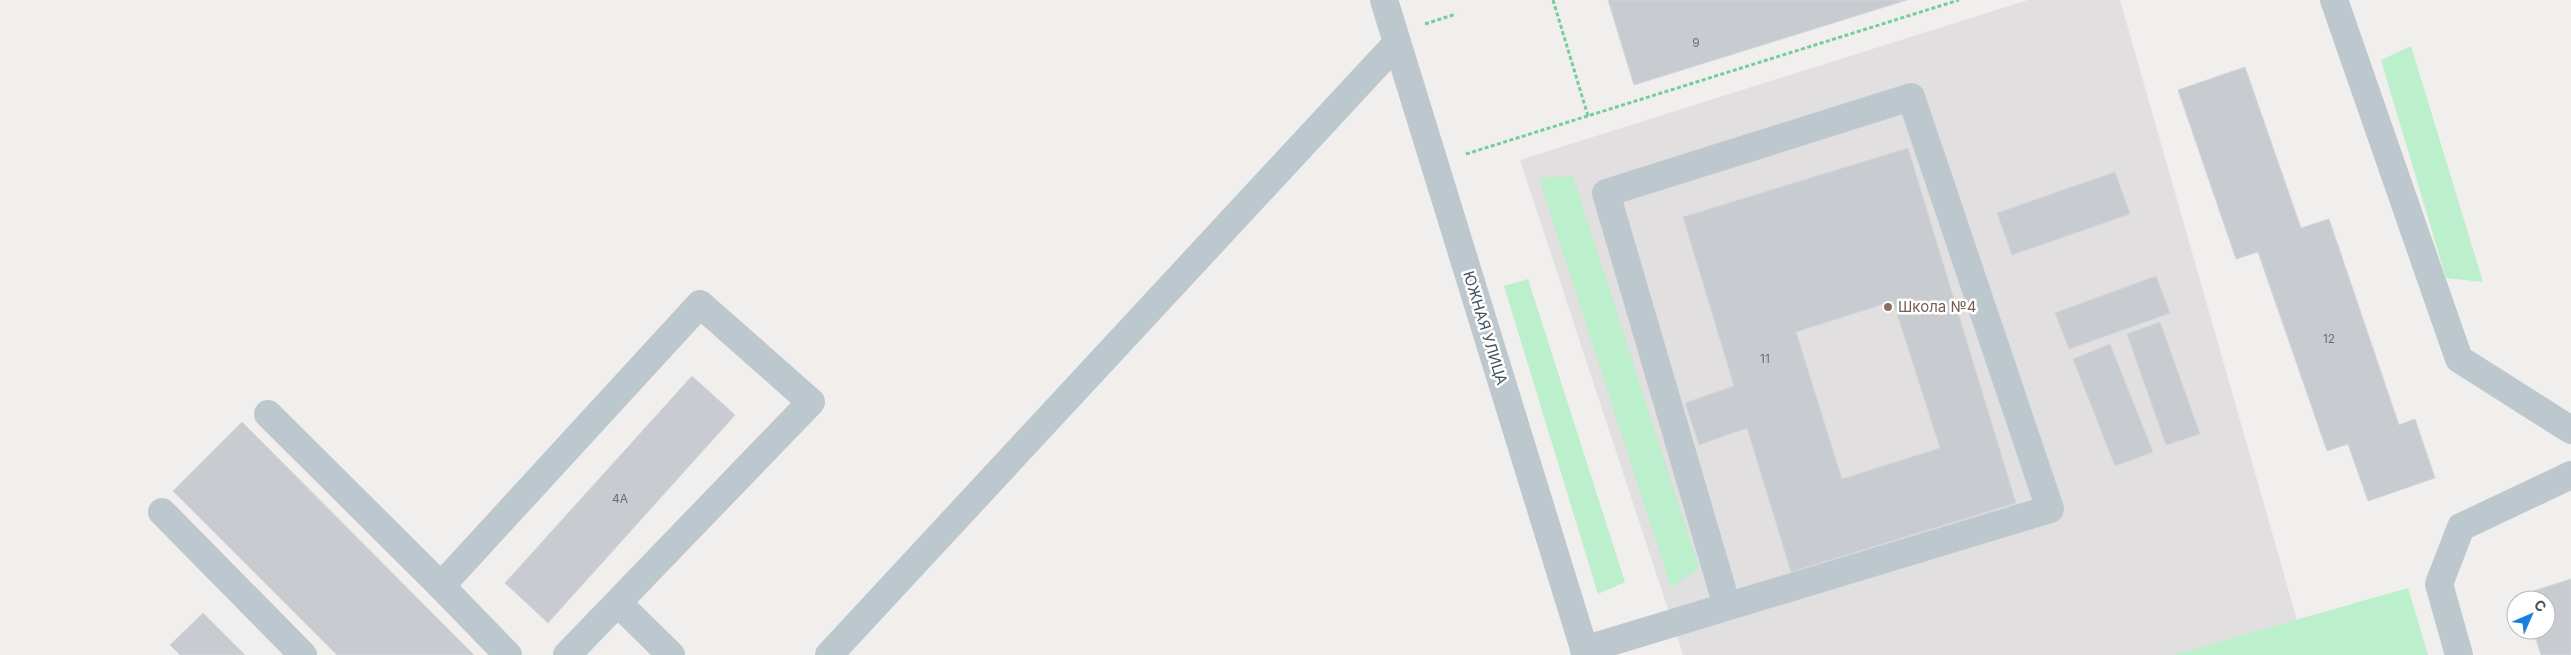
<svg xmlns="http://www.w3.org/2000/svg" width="2571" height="655" font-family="Inter,sans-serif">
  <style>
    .education { fill: #e2dfe1 }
    .green { fill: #bcefcb }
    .building { fill: #c8ccd1; stroke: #d2d5da; fill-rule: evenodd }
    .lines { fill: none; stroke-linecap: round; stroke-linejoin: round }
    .path { stroke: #73ce9a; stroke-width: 3; stroke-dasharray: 4 2.5; stroke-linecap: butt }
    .minor { stroke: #bcc7ce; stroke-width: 28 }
    .education-dot { fill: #8d6e63; stroke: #fff; stroke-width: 2 }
    .labels { text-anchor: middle; stroke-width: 5; stroke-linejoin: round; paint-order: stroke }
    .number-label { font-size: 12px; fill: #667179 }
    .education-label { font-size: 15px; fill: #785e54; stroke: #fff; text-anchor: start }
    .street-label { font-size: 15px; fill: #46535c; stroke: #fff }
  </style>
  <rect width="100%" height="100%" fill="#f1eeee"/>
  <polygon class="education" points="2028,0 2120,0 2297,620 2173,655 1683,655 1520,160"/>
  <g class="green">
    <polygon points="2411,46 2483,282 2446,278 2381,60"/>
    <polygon points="1573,176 1699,568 1671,588 1539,178"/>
    <polygon points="1528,279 1625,582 1598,594 1504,286"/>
    <polygon points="2408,588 2428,655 2173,655"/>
  </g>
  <g class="building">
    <polygon points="1608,0 1907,0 1634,85"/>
    <polygon points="2245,67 2301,228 2329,219 2399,425 2415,419 2435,478 2368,501 2348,444 2327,451 2258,252 2236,259 2178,90"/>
    <path d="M1908,148L2016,503L1791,572L1747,428L1699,445L1685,403L1734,386L1683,217ZM1893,301L1940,448L1842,479L1796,332Z"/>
    <polygon points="2115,172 2130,214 2012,255 1997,213"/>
    <polygon points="2156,276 2170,313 2069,349 2055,313"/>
    <polygon points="2160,322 2200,434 2166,445 2127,334"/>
    <polygon points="2110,344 2153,452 2115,466 2073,359"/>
    <polygon points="692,376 735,415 548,623 505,583"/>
    <polygon points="242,422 474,655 337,655 173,491"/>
    <polygon points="2571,579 2571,655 2541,655 2533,630 2546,630 2546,600 2523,600 2521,595"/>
    <polygon points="203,613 245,655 180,655 170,645"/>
  </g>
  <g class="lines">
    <g class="path">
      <polyline points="1553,0 1588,116"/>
      <polyline points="1425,24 1456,14"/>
      <polyline points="1466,154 1959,0"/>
    </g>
    <g class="minor">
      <polyline points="1384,0 1586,655"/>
      <polyline points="2334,0 2459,359 2571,430"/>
      <polyline points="268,414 441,586"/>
      <polyline points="162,512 303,655"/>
      <polyline points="618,603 671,655"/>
      <polyline points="1584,650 2050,509 1911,97 1606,193 1727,606"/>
      <polyline points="508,655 441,586 700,304 811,402 567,655"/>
      <polyline points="829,655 1397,43"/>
      <polyline points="2459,655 2439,584 2461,527 2571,475"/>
    </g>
  </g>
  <circle class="education-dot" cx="1888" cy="307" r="5"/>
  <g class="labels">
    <g class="number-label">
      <text x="1696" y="47">9</text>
      <text x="2329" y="343">12</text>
      <text x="1765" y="363">11</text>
      <text x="620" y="503">4А</text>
    </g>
    <g class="education-label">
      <text x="1898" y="312">Школа №4</text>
    </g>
    <g class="street-label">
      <text transform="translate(1485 328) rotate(73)" y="5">ЮЖНАЯ УЛИЦА</text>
    </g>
  </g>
  <g transform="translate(2531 615) rotate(45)"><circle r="24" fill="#ffffff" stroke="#b5babe"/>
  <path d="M0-4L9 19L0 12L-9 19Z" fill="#1781e3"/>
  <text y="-8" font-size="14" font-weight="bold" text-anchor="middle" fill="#46535c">С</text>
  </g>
</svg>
